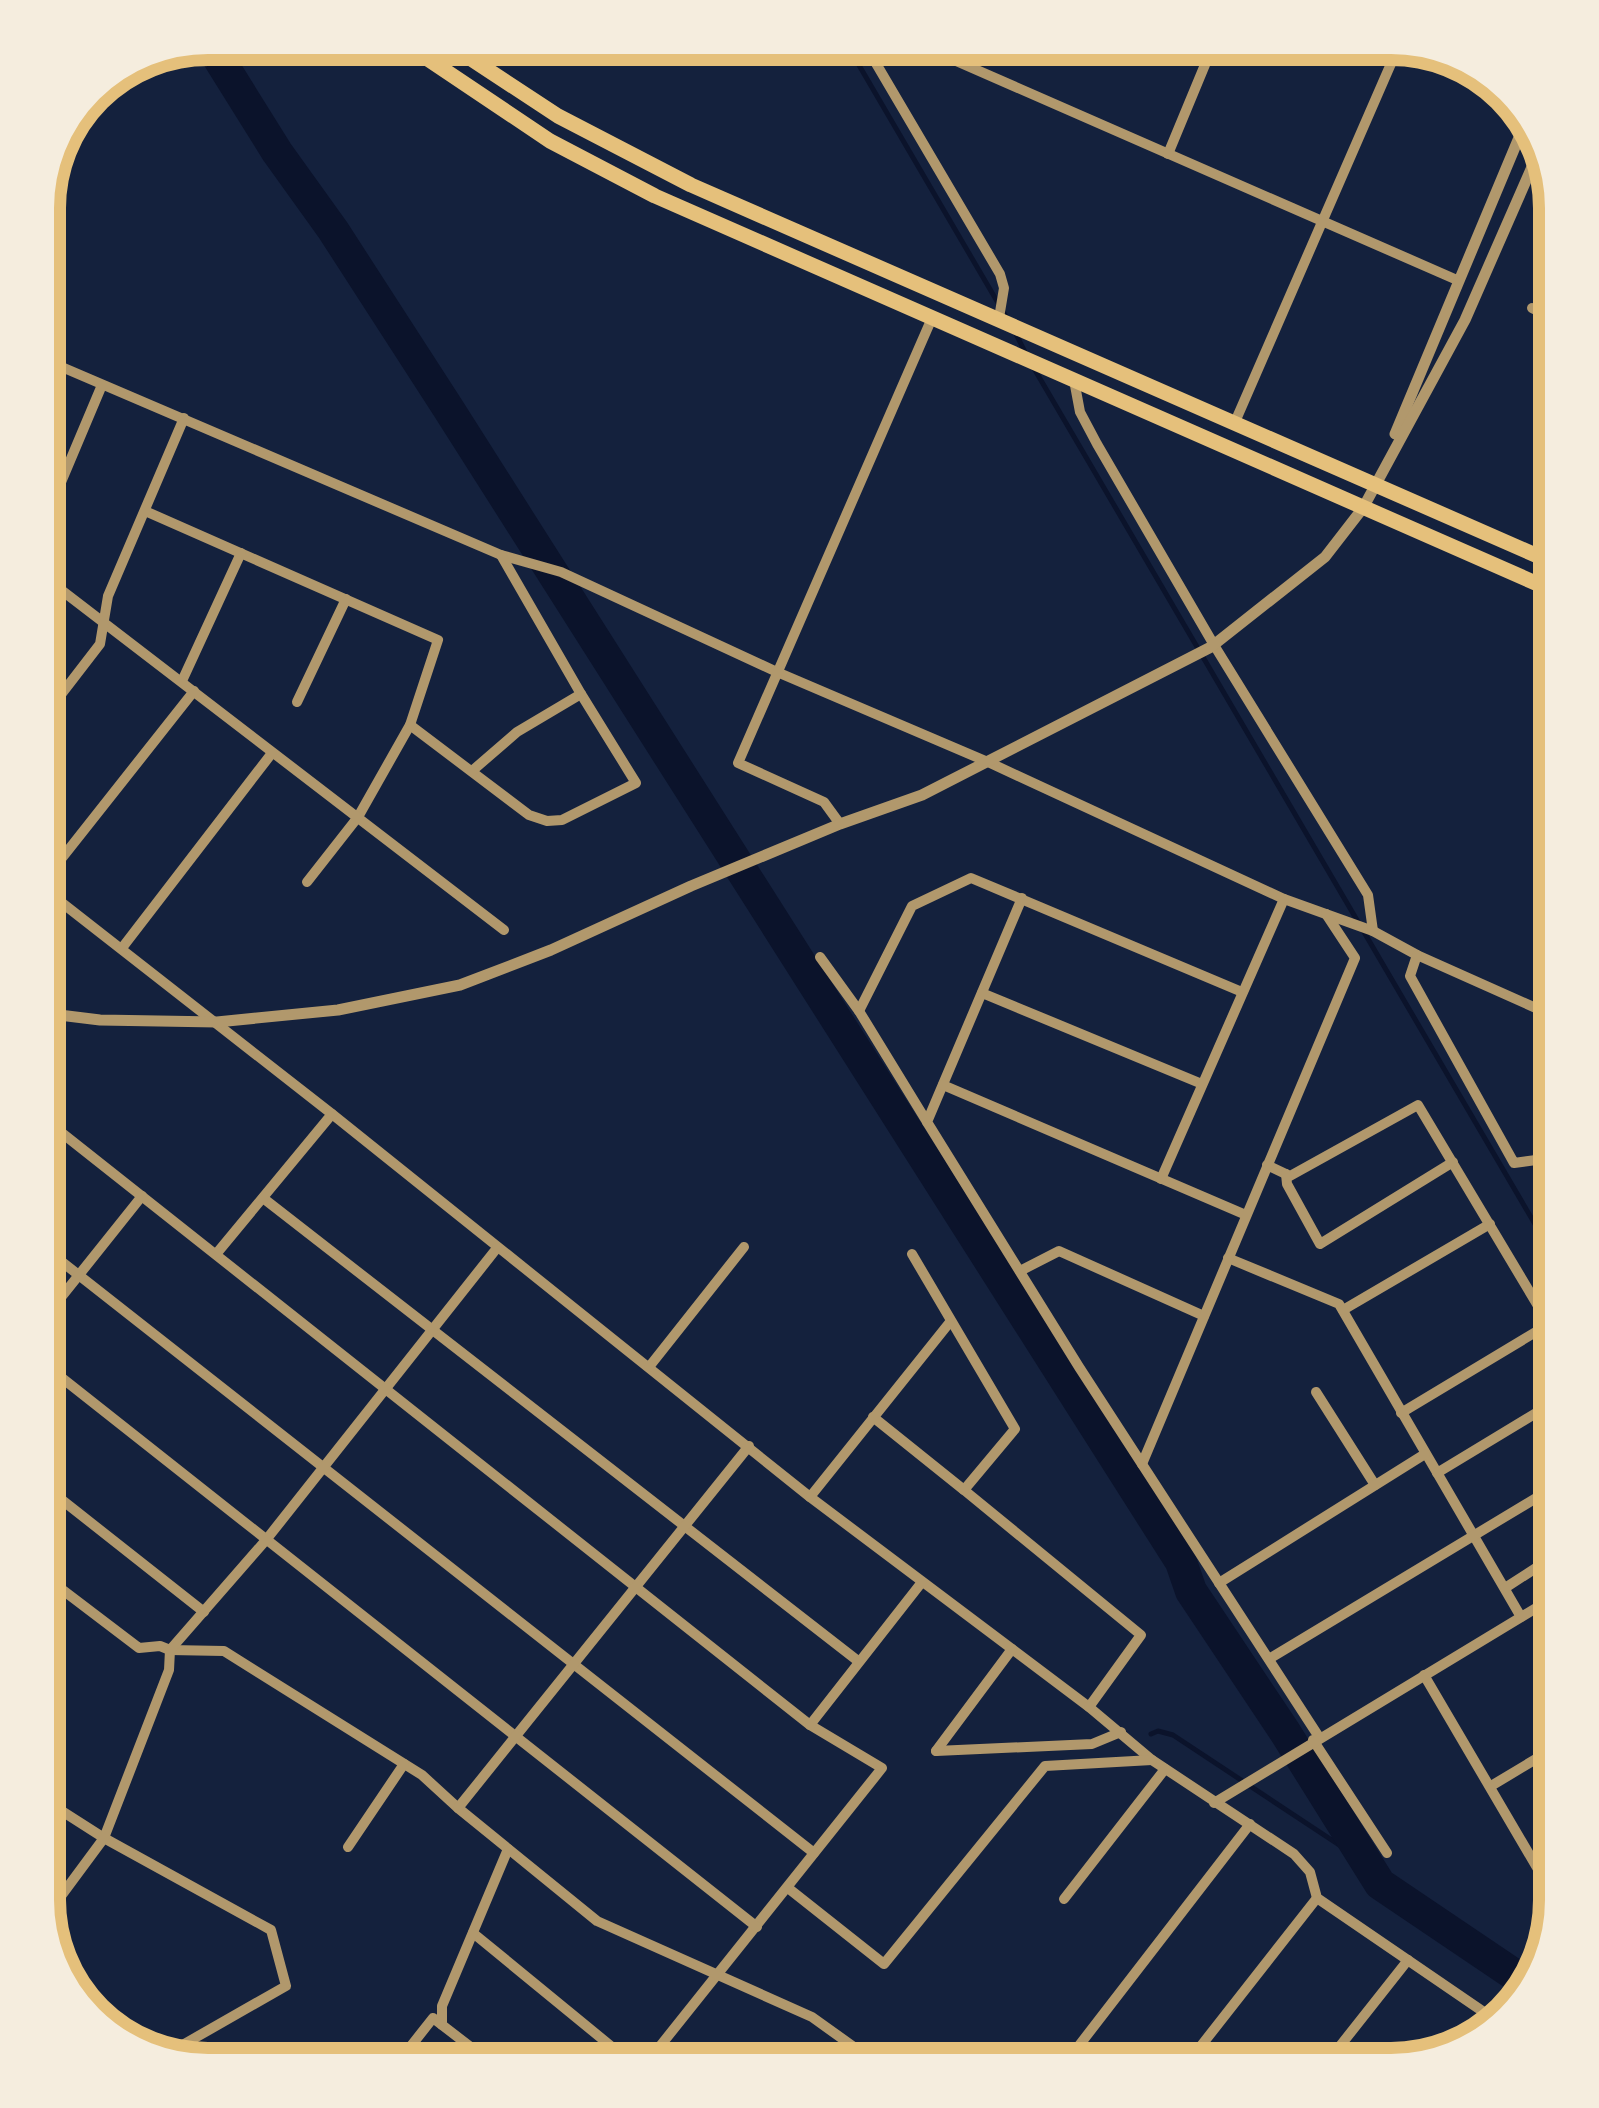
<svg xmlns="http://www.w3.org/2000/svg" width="1599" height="2108" font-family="Montserrat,sans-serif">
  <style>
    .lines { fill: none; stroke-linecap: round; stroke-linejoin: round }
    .stream { stroke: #0b132b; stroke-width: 5 }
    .river { stroke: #0b132b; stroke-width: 32 }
    .minor { stroke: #b1986c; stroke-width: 10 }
    .tertiary { stroke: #b1986c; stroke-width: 11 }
    .primary { stroke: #e5c07b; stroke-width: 15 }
    .rim { fill: none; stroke: #e5c07b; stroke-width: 12 }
  </style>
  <rect width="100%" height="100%" fill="#14213d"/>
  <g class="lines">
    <g class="stream">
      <polyline points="846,43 1008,320"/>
      <polyline points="1014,330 1027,356"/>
      <polyline points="1032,365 1556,1260"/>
      <polyline points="1151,1734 1158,1731 1173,1735 1368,1864"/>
    </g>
    <polyline class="river" points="209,43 277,152 333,230 448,408 1181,1562 1191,1591 1285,1732 1380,1884 1531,1986"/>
    <g class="minor">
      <polyline points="864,43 1000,274 1004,288 999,318"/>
      <polyline points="915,43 1457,280"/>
      <polyline points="1168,154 1214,43"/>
      <polyline points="1532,308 1556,320"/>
      <polyline points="43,359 501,555 561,572 777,672 988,762 1284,899 1373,931 1417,955 1556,1017"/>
      <polyline points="1074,380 1080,412 1097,444 1214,645 1368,895 1373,931"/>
      <polyline points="1235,422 1400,43"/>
      <polyline points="43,460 63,470"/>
      <polyline points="145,511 438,640 410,725 358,817 307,882"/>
      <polyline points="43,525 102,385"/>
      <polyline points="43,576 504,930"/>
      <polyline points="182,681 241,553"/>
      <polyline points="297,702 346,599"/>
      <polyline points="43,718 100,644 108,596 184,418"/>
      <polyline points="410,725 529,815 547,821 562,820 636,783 581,694 501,555"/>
      <polyline points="472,771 517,732 581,694"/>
      <polyline points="840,824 824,802 738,763 932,318"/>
      <polyline points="43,882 194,691"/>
      <polyline points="43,888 332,1114 810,1497 1089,1707 1152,1760 1294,1854 1310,1872 1317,1898 1491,2017 1473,2041"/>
      <polyline points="1022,898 927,1122 1079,1367 1319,1737"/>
      <polyline points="122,948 272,753"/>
      <polyline points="1417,955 1410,976 1514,1163 1536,1160 1556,1116"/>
      <polyline points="820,957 859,1011 912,906 971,878 1242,992"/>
      <polyline points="982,993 1202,1084"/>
      <polyline points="859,1011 927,1122"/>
      <polyline points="943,1085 1246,1215"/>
      <polyline points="43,1118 810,1725 882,1768 645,2065"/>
      <polyline points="1267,1165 1290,1176 1418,1105 1556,1336"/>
      <polyline points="1286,1174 1287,1184 1320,1244 1453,1162"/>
      <polyline points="1161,1179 1284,899"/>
      <polyline points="263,1198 858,1661"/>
      <polyline points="43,1247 814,1853"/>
      <polyline points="217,1253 332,1114"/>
      <polyline points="912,1254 1015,1429 964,1490 1141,1635 1089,1707"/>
      <polyline points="1228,1258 1339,1304 1521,1617"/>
      <polyline points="1020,1271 1059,1251 1204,1316"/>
      <polyline points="1343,1310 1490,1224"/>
      <polyline points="43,1320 142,1196"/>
      <polyline points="43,1363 757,1927"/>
      <polyline points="649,1367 744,1247"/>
      <polyline points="1316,1392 1375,1485"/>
      <polyline points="1401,1413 1549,1324"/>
      <polyline points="873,1417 964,1490"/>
      <polyline points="1142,1464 1355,958 1326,914"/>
      <polyline points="1437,1473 1556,1401"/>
      <polyline points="43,1485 204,1612"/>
      <polyline points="810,1497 950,1322"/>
      <polyline points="43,1575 139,1648 160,1646 170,1650 224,1651 422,1775 458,1808 597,1921 812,2017 879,2065"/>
      <polyline points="1219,1583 1425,1454"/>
      <polyline points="1505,1588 1556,1555"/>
      <polyline points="1269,1659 1556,1486"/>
      <polyline points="1424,1675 1556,1900"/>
      <polyline points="810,1725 922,1582"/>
      <polyline points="1313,1740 1387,1853"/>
      <polyline points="936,1751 1092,1744 1121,1732"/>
      <polyline points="936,1751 1012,1649"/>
      <polyline points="1491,1786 1556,1747"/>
      <polyline points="43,1799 104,1838 271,1930 286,1986 165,2055"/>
      <polyline points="1214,1803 1556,1596"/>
      <polyline points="458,1808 749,1446"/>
      <polyline points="348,1847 404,1764"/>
      <polyline points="788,1888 884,1964 1045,1766 1152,1760"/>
      <polyline points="1064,1899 1165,1769"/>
      <polyline points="47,1915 104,1838 169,1670 170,1650 266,1540 497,1248"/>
      <polyline points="473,1933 634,2065"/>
      <polyline points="442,2025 442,2006 508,1849"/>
      <polyline points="396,2065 433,2018 494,2065"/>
      <polyline points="1064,2065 1250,1824"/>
      <polyline points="1186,2065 1317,1898"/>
      <polyline points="1325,2065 1408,1960"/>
    </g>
    <g class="tertiary">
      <polyline points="1395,434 1528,116"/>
      <polyline points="43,1013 100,1020 217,1022 338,1010 460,985 551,950 691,886 840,824 922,795 1211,647 1325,557 1363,508 1465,320 1539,151"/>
    </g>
    <g class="primary">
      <polyline points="404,43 550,141 655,196 1556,592"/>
      <polyline points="447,43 558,116 691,185 1556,564"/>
    </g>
  </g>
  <path d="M0 0H1599V2108H0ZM208 60H1391A148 148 0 0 1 1539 208V1900A148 148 0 0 1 1391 2048H208A148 148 0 0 1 60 1900V208A148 148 0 0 1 208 60Z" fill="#f5edde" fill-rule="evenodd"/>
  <path class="rim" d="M208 60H1391A148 148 0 0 1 1539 208V1900A148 148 0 0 1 1391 2048H208A148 148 0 0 1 60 1900V208A148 148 0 0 1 208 60Z"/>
</svg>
